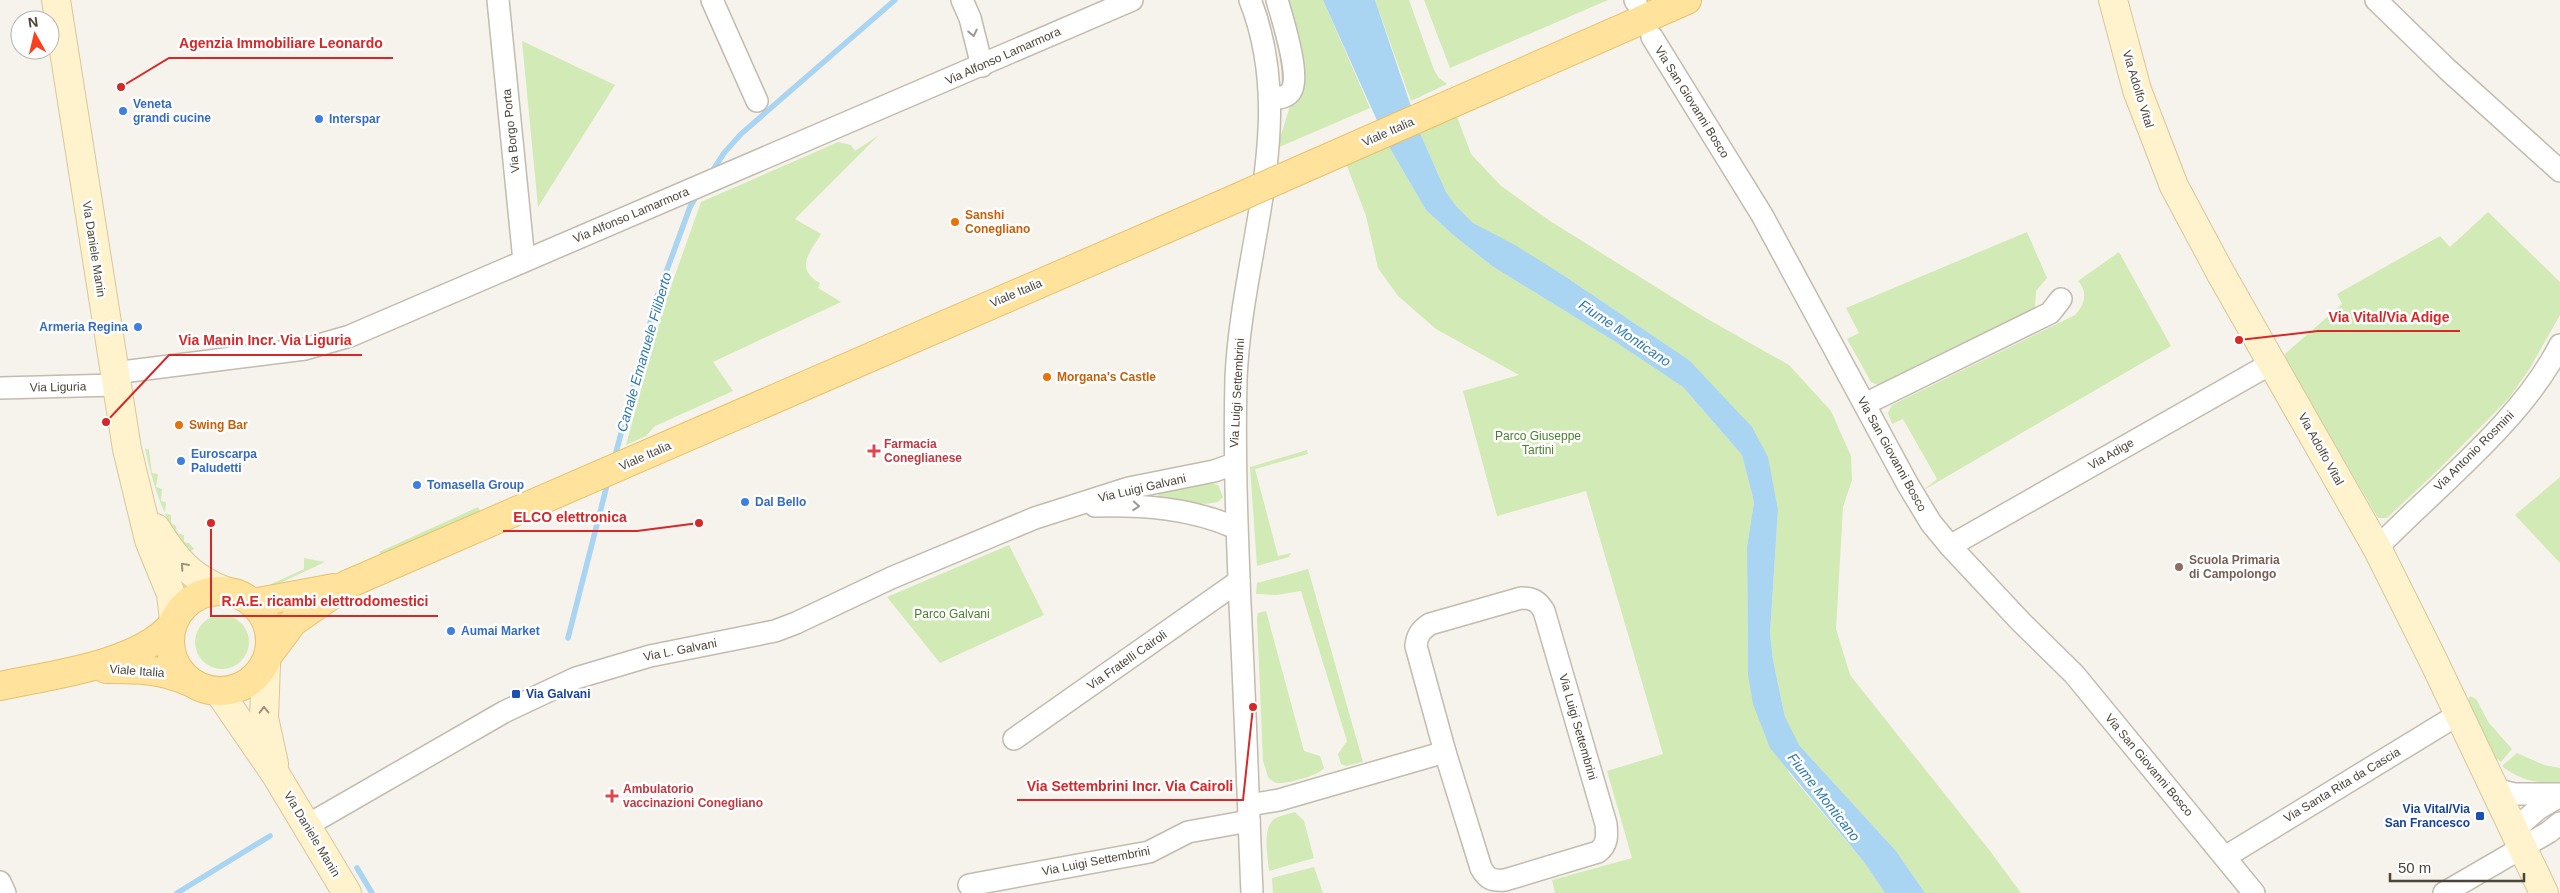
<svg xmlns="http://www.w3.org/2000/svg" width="2560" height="893" font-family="Arial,sans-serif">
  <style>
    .green { fill: #d2eab5 }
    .water { fill: #a9d4f2 }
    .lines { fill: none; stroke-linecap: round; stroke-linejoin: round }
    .stream { stroke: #a9d4f2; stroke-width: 5.5 }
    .street-casing { stroke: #c2bbae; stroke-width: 24 }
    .secondary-casing { stroke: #d6c79b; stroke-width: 30 }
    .primary-casing { stroke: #e6c16a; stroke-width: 30 }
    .street { stroke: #fff; stroke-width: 21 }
    .secondary { stroke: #fff3cd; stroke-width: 28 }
    .primary { stroke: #ffe39c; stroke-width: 28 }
    .primary-bridge-casing { stroke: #e6c16a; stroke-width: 30; stroke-linecap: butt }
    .primary-bridge { stroke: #ffe39c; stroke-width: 28 }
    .oneway { stroke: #9c9892 }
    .oneway2 { stroke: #9c937c }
    .shop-dot { fill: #3f7fe0; stroke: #fff; stroke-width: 2 }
    .food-dot { fill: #e8710a; stroke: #fff; stroke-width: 2 }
    .health-dot { fill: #e0444e; stroke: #fff; stroke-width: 2 }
    .education-dot { fill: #8d6e63; stroke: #fff; stroke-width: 2 }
    .transit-dot { fill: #1a4fb4; stroke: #fff; stroke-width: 2 }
    .labels { text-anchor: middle; stroke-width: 5; stroke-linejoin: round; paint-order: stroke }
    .street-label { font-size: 12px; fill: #4b4439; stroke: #fff }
    .shop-label { font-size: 12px; font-weight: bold; fill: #366cbe; stroke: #fff; text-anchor: start }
    .food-label { font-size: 12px; font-weight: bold; fill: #c56008; stroke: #fff; text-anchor: start }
    .park-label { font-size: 12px; fill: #4a7f2a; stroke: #fff }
    .health-label { font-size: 12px; font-weight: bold; fill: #be3a42; stroke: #fff; text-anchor: start }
    .education-label { font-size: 12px; font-weight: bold; fill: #785e54; stroke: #fff; text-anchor: start }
    .transit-label { font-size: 12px; font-weight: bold; fill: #164399; stroke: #fff; text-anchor: start }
    .water-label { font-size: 14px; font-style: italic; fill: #2e7ab2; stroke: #fff }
    .leader { fill: none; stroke: #d62828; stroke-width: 2 }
    .callout-dot { fill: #d62828; stroke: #fff; stroke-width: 2 }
    .callout-label { font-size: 14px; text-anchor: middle; font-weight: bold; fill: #d62828; stroke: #fff; stroke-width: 5; stroke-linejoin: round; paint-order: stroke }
  </style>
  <rect width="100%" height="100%" fill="#f6f3ec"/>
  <g class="green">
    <polygon points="1281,0 1323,0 1370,108 1277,148 1293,96"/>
    <polygon points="1375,0 1409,0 1434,70 1439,78 1447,84 1411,101"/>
    <polygon points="1424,0 1608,0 1450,68"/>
    <polygon points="522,41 615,85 538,207"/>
    <polygon points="1456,114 1471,154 1501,186 1550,221 1704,317 1789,365 1831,411 1851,456 1852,480 1843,507 1836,629 1850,675 1990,851 2021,893 1925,893 1896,851 1799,745 1792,734 1785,717 1773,660 1770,634 1778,510 1689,360 1563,275 1473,223 1456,206 1446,192 1420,133"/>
    <path d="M879,135L795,219L821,234C810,252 794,269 820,283L818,288L841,302L713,362L733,391L655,426L646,436L626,445L663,309L701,202L838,142L851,145L855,151Z"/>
    <polygon points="1388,145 1426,210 1452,234 1492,266 1614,341 1683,387 1742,455 1754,502 1747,547 1748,675 1789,773 1864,862 1885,893 1555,893 1552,880 1632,858 1607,771 1663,754 1586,491 1497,516 1463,391 1519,375 1436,329 1398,296 1378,268 1366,216 1346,163"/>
    <polygon points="2488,212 2560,282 2560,315 2530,368 2509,398 2440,468 2387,518 2378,518 2286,361 2285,354 2342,304 2337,294 2440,236 2450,247"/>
    <polygon points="2027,232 2047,278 2036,291 2035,308 1882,384 1878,385 1871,382 1847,339 1859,333 1846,308"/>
    <path d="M2119,252L2171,346L1922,491L1937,479L1903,419L1892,424L1888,413L1892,405L2075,315C2084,305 2089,293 2078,281Z"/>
    <path d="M145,448L149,450L152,473L158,474L156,487L162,489L161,501L166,502L165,513L171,515V523L176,526L177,533L184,535V542L189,543L194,549L189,552C164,522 153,486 145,448Z"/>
    <polygon points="1307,450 1308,454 1255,469 1278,556 1291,553 1289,557 1257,566 1250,467"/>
    <polygon points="2560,477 2560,563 2515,515"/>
    <path d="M1207,482L1218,485L1223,497L1218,502C1201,505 1176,506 1159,499L1158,495L1162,490Z"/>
    <polygon points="478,507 480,511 381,554 379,552"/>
    <polygon points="1009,545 1044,615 940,663 887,597"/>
    <polygon points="304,558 325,562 276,585 267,586 304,569"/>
    <polygon points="1308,569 1363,762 1346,766 1341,764 1338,754 1347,741 1301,591 1277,595 1256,594 1257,583"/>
    <path d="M1266,611L1304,751L1320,756L1324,768C1320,775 1287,784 1278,783C1274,783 1271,780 1268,777L1263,761L1257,618L1258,613Z"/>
    <circle cx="222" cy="642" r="27"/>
    <polygon points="2470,696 2476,699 2489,723 2512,749 2501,762 2495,757 2468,701"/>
    <path d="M2517,753L2544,765L2560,768V782C2540,785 2520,780 2503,767V765Z"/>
    <path d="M1295,812L1304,821L1314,858L1269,871C1268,858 1262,830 1273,820C1278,816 1288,814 1295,812Z"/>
    <polygon points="1314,867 1323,893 1273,893 1272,878"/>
  </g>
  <polygon class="water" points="1323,0 1375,0 1420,133 1446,192 1456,206 1473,223 1515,245 1563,275 1689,360 1752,427 1768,457 1778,510 1770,634 1773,660 1785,717 1799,745 1896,851 1925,893 1885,893 1864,862 1770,748 1753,704 1748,675 1747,547 1754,502 1742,455 1683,387 1614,341 1492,266 1452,234 1426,210 1388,145"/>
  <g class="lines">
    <g class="stream">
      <polyline points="711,173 724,153 741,134 895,0"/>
      <polyline points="614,460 657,297 690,207 697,195"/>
      <polyline points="568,638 608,481"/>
      <polyline points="357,868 372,893"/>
      <polyline points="177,893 270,836"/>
    </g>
    <g class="street-casing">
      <g id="street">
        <polyline points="498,0 524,261"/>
        <polyline points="712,0 757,101"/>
        <polyline points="962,0 970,18 982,66"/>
        <path d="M1250,0C1299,123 1241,253 1236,379C1234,454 1237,529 1240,604C1245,701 1248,797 1252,893"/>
        <polyline points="1635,0 1636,2"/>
        <polyline points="2376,0 2447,69 2560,171"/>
        <polyline points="1652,37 1762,215 1908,485 1931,523 1950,546 2021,622 2074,674 2254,893"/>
        <path d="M1270,100C1277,98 1287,98 1291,91C1301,77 1282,17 1277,0"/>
        <polyline points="114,373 305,349 350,336 1132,0"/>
        <polyline points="0,388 116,385"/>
        <polyline points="1865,404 2050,313 2061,299"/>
        <path d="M1095,506C1144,505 1191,508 1236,528"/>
        <polyline points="1950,546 2272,363"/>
        <path d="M2377,548C2437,486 2521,422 2560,345"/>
        <path d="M1521,598C1533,598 1538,601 1544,611L1606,824C1607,836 1608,844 1598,852L1505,880C1492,881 1487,879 1481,868L1445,752L1416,646C1417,635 1421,630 1430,624Z"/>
        <polyline points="1014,739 1239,581"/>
        <polyline points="2494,789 2514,794 2560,794"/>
        <polyline points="1249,805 1279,800 1445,752"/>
        <polyline points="306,826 504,712 576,678 650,656 775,631 796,623 891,578 1035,518 1129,488 1214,471 1234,464"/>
        <polyline points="2514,830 2538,809 2560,796"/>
        <polyline points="2225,857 2459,714"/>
        <polyline points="0,882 5,893"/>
        <polyline points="969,885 1149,852 1188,832 1249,821"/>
        <polyline points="2444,893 2549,832 2560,823"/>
      </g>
    </g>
    <g class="secondary-casing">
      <g id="secondary">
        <polyline points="56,0 127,449 149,540 171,594 174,620"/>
        <polyline points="2113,0 2137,90 2174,186 2220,272 2377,548 2434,662 2544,893"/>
        <path d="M156,528C175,559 191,578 225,591"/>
        <polyline points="266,664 264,718 274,764"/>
        <polyline points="219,692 276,775 347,893"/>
      </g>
    </g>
    <g class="primary-casing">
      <g id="primary">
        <polyline points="1282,178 1687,0"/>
        <circle cx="220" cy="641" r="50"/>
        <polyline points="253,603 334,588"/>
        <polyline points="269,654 293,622 346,585 1237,198"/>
        <path d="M106,669C138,669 161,669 190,682"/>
        <path d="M0,686C51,675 138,665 172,625"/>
      </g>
    </g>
    <use href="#street" class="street"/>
    <use href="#secondary" class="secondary"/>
    <use href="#primary" class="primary"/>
    <g class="primary-bridge-casing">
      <polyline id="primary-bridge" points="1237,198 1282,178"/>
    </g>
    <use href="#primary-bridge" class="primary-bridge"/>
  </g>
  <defs><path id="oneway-chevron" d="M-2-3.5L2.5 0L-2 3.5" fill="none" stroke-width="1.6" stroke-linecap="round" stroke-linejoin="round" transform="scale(1.25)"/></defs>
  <g class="oneway">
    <use href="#oneway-chevron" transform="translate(973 33) rotate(78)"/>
    <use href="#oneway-chevron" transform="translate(1136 506) rotate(4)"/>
  </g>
  <g class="oneway2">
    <use href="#oneway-chevron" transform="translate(184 566) rotate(-131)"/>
    <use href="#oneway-chevron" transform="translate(264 710) rotate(-91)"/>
  </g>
  <g class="shop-dot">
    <circle cx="123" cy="111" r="5"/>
    <circle cx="319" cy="119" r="5"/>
    <circle cx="138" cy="327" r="5"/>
    <circle cx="181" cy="461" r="5"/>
    <circle cx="417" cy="485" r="5"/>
    <circle cx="745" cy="502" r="5"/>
    <circle cx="451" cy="631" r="5"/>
  </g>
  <g class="food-dot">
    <circle cx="955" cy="222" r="5"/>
    <circle cx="1047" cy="377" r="5"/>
    <circle cx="179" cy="425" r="5"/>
  </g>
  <g class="health-dot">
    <path d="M871.5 443.5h5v5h5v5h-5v5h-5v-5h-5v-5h5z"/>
    <path d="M609.5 788.5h5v5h5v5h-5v5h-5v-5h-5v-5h5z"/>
  </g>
  <circle class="education-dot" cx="2179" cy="567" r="5"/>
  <g class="transit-dot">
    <rect x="511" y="689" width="10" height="10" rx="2.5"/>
    <rect x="2475" y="811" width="10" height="10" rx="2.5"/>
  </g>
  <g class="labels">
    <g class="street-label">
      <text transform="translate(1003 56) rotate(-24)" y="4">Via Alfonso Lamarmora</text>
      <text transform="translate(2138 89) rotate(73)" y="4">Via Adolfo Vital</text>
      <text transform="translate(1692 102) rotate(58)" y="4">Via San Giovanni Bosco</text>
      <text transform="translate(511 131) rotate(-96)" y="4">Via Borgo Porta</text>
      <text transform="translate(1388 132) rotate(-24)" y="4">Viale Italia</text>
      <text transform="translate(631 215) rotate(-23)" y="4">Via Alfonso Lamarmora</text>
      <text transform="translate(94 249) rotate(81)" y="4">Via Daniele Manin</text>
      <text transform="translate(1016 293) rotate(-23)" y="4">Viale Italia</text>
      <text transform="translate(58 387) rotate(-1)" y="4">Via Liguria</text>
      <text transform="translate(1237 393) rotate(-87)" y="4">Via Luigi Settembrini</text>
      <text transform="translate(2321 449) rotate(61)" y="4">Via Adolfo Vital</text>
      <text transform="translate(2474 451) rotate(-45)" y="4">Via Antonio Rosmini</text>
      <text transform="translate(1892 454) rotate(61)" y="4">Via San Giovanni Bosco</text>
      <text transform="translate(2111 454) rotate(-30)" y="4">Via Adige</text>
      <text transform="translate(645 456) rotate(-24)" y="4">Viale Italia</text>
      <text transform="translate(1142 488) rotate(-13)" y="4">Via Luigi Galvani</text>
      <text transform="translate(680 650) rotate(-11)" y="4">Via L. Galvani</text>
      <text transform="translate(1127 660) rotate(-35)" y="4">Via Fratelli Cairoli</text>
      <text transform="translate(137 671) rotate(4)" y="4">Viale Italia</text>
      <text transform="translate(1578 727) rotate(74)" y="4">Via Luigi Settembrini</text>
      <text transform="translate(2149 765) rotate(50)" y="4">Via San Giovanni Bosco</text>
      <text transform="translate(2342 785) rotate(-31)" y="4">Via Santa Rita da Cascia</text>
      <text transform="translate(312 834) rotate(59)" y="4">Via Daniele Manin</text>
      <text transform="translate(1096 861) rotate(-11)" y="4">Via Luigi Settembrini</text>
    </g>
    <g class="shop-label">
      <text x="133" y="108">Veneta<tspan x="133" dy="14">grandi cucine</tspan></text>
      <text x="329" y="123">Interspar</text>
      <text x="128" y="331" text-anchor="end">Armeria Regina</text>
      <text x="191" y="458">Euroscarpa<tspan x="191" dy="14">Paludetti</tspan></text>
      <text x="427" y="489">Tomasella Group</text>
      <text x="755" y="506">Dal Bello</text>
      <text x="461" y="635">Aumai Market</text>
    </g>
    <g class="food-label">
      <text x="965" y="219">Sanshi<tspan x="965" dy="14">Conegliano</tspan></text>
      <text x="1057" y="381">Morgana's Castle</text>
      <text x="189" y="429">Swing Bar</text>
    </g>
    <g class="park-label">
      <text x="1538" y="440">Parco Giuseppe<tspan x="1538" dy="14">Tartini</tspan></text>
      <text x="952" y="618">Parco Galvani</text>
    </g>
    <g class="health-label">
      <text x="884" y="448">Farmacia<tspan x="884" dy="14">Coneglianese</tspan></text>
      <text x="623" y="793">Ambulatorio<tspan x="623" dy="14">vaccinazioni Conegliano</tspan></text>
    </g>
    <g class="education-label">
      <text x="2189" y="564">Scuola Primaria<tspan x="2189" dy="14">di Campolongo</tspan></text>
    </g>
    <g class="transit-label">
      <text x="526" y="698">Via Galvani</text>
      <text x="2470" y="813" text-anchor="end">Via Vital/Via<tspan x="2470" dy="14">San Francesco</tspan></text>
    </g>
    <g class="water-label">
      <text transform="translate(1625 333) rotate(34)" y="5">Fiume Monticano</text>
      <text transform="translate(644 352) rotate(-74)" y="5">Canale Emanuele Filiberto</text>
      <text transform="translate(1824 797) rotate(52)" y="5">Fiume Monticano</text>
    </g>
  </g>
  <path class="leader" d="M121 87L169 58H393M2239 340L2318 331H2460M106 422L169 355H362M699 523L637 531H503M211 523L211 616H438M1253 707L1243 800H1017"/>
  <g class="callout-dot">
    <circle cx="121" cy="87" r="5"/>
    <circle cx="2239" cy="340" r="5"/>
    <circle cx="106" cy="422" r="5"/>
    <circle cx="699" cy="523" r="5"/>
    <circle cx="211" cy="523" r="5"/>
    <circle cx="1253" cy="707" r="5"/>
  </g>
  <g class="callout-label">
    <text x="281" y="48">Agenzia Immobiliare Leonardo</text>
    <text x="2389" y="322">Via Vital/Via Adige</text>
    <text x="265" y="345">Via Manin Incr. Via Liguria</text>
    <text x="570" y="522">ELCO elettronica</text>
    <text x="325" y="606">R.A.E. ricambi elettrodomestici</text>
    <text x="1130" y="791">Via Settembrini Incr. Via Cairoli</text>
  </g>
  <g transform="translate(35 35) rotate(352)"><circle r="24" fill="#ffffff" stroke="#b7b4b0"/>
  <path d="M0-4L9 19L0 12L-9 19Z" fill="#fc3f1d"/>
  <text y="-8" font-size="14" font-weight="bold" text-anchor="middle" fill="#4b4439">N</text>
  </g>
  <path d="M2390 873v8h134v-8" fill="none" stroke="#4b4439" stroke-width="2.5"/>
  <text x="2398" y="873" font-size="15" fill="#4b4439" stroke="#ffffff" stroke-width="4" paint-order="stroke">50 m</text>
</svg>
